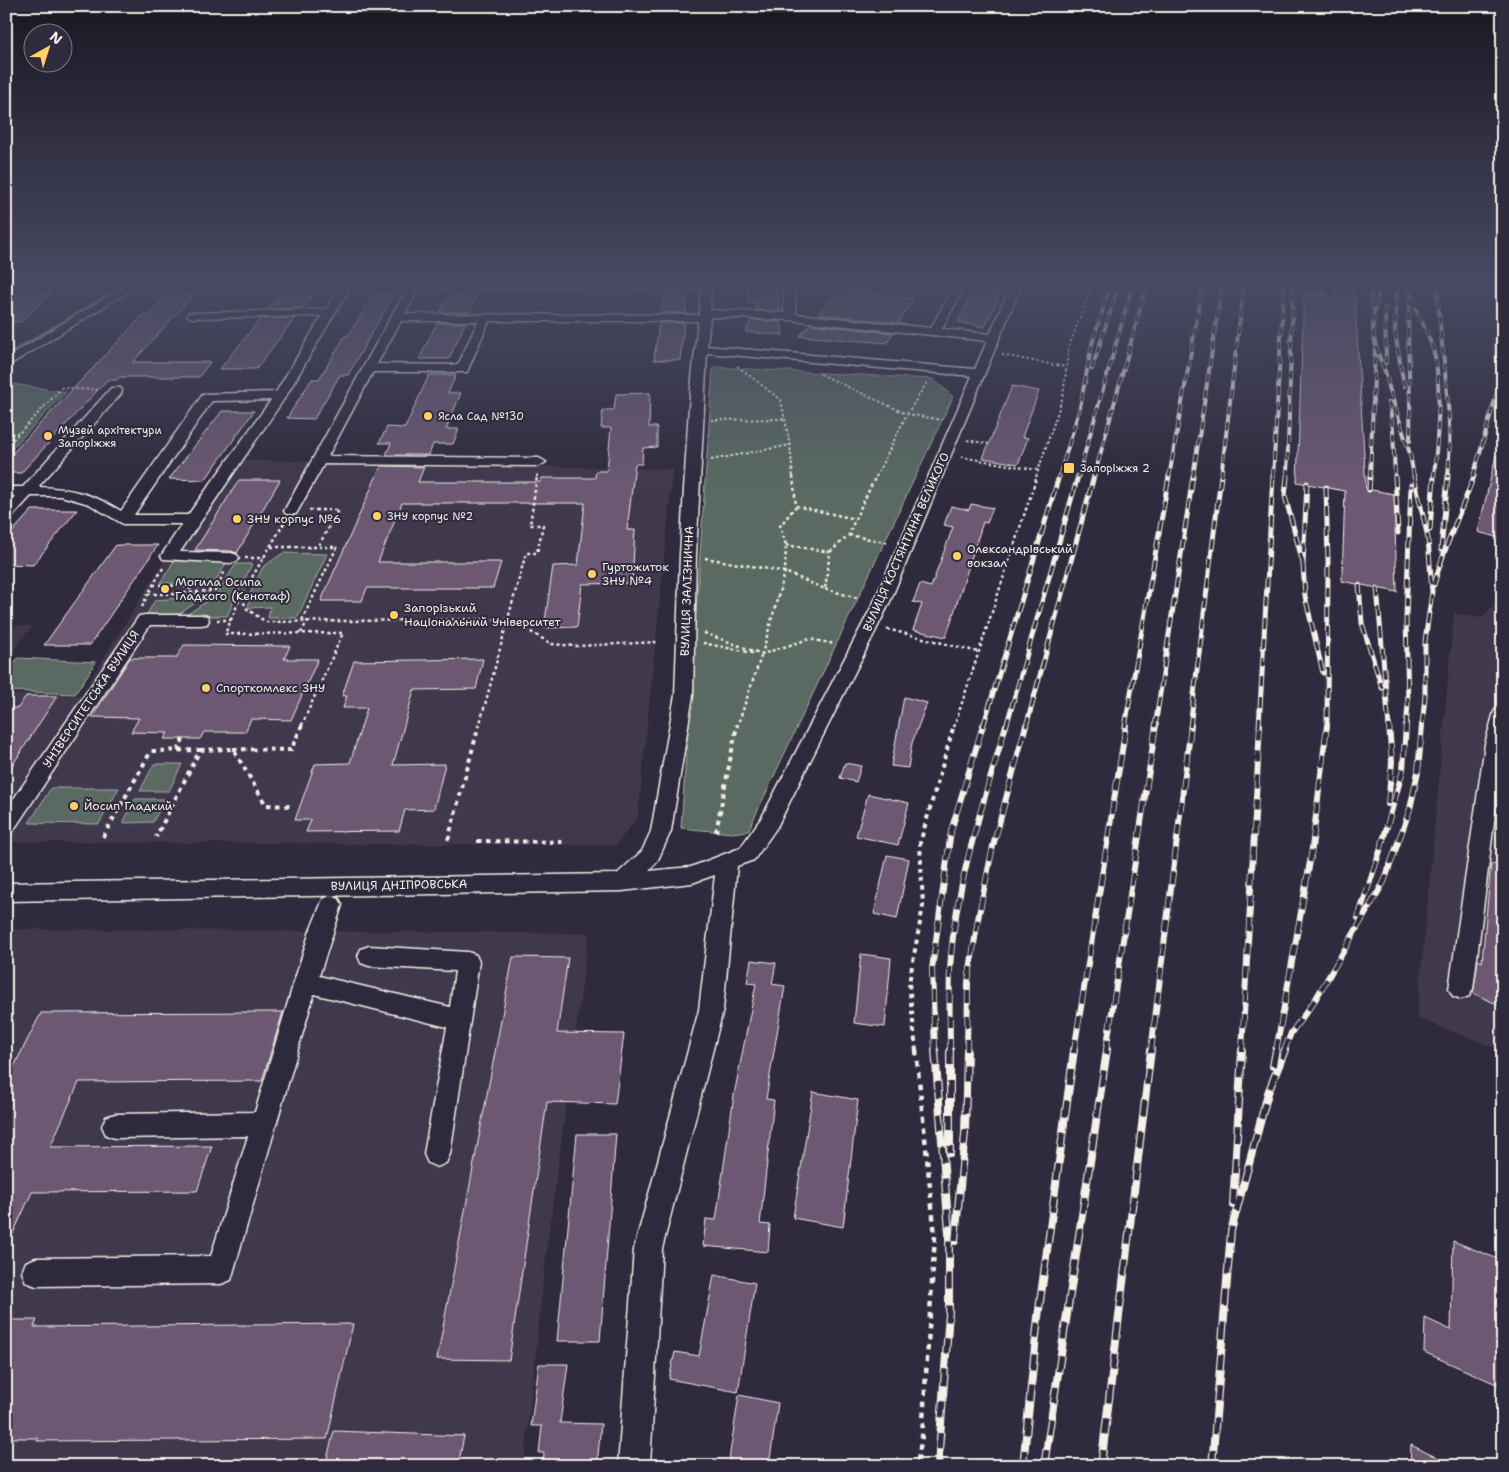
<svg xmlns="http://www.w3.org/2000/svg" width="1509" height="1472" font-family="'Shantell Sans',sans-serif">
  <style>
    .built { fill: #41384d }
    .green { fill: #5a6b62; stroke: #a7aea5 }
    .building { fill: #6c5972; stroke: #f4f1e8 }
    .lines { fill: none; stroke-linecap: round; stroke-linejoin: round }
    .minor-casing { stroke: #f4f1e8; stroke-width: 3 }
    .path-far3 { stroke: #f4f1e8; stroke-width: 2; stroke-dasharray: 2.5 2.5; stroke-linecap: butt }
    .path-far2 { stroke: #f4f1e8; stroke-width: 2.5; stroke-dasharray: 3 3; stroke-linecap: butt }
    .path-far1 { stroke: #f4f1e8; stroke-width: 4; stroke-dasharray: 4.5 4.5; stroke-linecap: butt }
    .path { stroke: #f4f1e8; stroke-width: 4.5; stroke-dasharray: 5.5 5.5; stroke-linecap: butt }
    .minor { fill: #2f2a3d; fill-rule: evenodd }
    .rail-far3-casing { stroke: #f4f1e8; stroke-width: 4 }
    .rail-far2-casing { stroke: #f4f1e8; stroke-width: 5 }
    .rail-far1-casing { stroke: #f4f1e8; stroke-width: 6 }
    .rail-casing { stroke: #f4f1e8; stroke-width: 8 }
    .rail-far3 { stroke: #2f2a3d; stroke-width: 2.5; stroke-dasharray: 8; stroke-linecap: butt }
    .rail-far2 { stroke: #2f2a3d; stroke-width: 3; stroke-dasharray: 10; stroke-linecap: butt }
    .rail-far1 { stroke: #2f2a3d; stroke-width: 4.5; stroke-dasharray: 12; stroke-linecap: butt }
    .rail { stroke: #2f2a3d; stroke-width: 5.5; stroke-dasharray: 16; stroke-linecap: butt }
    .poi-dot { fill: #ffd166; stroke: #2f2a3d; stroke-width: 2 }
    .labels { text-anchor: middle; stroke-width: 4; stroke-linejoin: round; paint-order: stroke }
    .far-poi-label { font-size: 11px; fill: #f4f1e8; stroke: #2f2a3d; text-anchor: start }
    .poi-label { font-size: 12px; fill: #f4f1e8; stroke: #2f2a3d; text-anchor: start }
    .street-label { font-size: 12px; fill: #f4f1e8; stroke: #2f2a3d }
  </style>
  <rect width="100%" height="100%" fill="#2f2a3d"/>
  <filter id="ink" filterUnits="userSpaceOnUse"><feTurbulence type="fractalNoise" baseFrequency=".02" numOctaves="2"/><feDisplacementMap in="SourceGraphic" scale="10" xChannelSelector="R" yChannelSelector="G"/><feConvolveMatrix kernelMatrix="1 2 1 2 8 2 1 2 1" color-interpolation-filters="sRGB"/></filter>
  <g filter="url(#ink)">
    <g class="built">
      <polygon points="232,460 673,469 638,817 616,845 6,842 6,694 81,695 179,536"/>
      <polygon points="1503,594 1503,1051 1417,1018 1454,613 1482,618"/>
      <polygon points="6,625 32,626 6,660"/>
      <polygon points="6,929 589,933 546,1255 524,1466 6,1466"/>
    </g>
    <g class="green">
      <polygon points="112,292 116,293 6,359 6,354"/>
      <polygon points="713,367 933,379 953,397 748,831 732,833 681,828"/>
      <polygon points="6,383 66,392 6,455"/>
      <polygon points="283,553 327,554 297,618 268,618 270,607 248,608 251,592 263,567"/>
      <polygon points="228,560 212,587 198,588 192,583 160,583 174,561"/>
      <polygon points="236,564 252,564 227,616 185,616 216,595"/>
      <polygon points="210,593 178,615 146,616 155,600 181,598 194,594"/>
      <polygon points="18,658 96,662 75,694 6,691 6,673"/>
      <polygon points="154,764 182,764 169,791 140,791"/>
      <polygon points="51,788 119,788 99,824 29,823"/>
      <polygon points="135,799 165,799 153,822 123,823"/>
    </g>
    <g class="building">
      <polygon points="747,284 776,284 780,311 755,310 758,303 748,303"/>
      <polygon points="976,284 1003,287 985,327 958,322"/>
      <polygon points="1336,284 1354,284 1366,489 1394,494 1397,592 1342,581 1345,491 1297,482 1304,292 1336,297"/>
      <polygon points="841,288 913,299 899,323 818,314"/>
      <polygon points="170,293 194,294 133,362 210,362 199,377 120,377 116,380 107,380 21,473 6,473 6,460 143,315 149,315"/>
      <polygon points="6,294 51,294 20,322 6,322"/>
      <polygon points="374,294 394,294 348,375 340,375 314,419 287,418 312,379 319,379 345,336 348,336"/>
      <polygon points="664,294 687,294 686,313 661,313"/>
      <polygon points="279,295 312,296 303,308 268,309"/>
      <polygon points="450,295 477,295 470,312 440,312"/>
      <polygon points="295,318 256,369 220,369 260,319"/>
      <polygon points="751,320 781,322 783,335 746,332"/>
      <polygon points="437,323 465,323 449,359 419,359"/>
      <polygon points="659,323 684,323 680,360 654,360"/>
      <polygon points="810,324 893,333 887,343 800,336"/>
      <polygon points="429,375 456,375 448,393 461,393 446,429 459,429 453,444 433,444 429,455 386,455 391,443 379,443 387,427 405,428"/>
      <polygon points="1012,386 1039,391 1022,437 1028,438 1018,464 983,458"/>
      <polygon points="650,393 649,427 657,427 657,447 643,448 642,464 635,464 627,530 635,530 632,583 582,584 577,627 544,628 553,566 578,565 585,503 402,503 378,562 501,562 493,588 367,588 362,601 321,601 381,466 424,467 418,482 541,482 542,478 595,478 596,471 607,471 611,428 601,428 603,410 614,410 616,394"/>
      <polygon points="222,411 254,411 205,480 169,479"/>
      <polygon points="1496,455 1503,455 1503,539 1478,532"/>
      <polygon points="239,480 280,480 237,553 231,551 195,550"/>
      <polygon points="971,504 993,508 987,523 983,522 946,637 913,630 922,604 913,602 920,584 931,587 953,527 944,525 951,506 969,510"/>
      <polygon points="32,510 77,510 33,565 6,564 6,539"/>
      <polygon points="116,545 158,545 90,645 44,645"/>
      <polygon points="184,645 290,646 284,659 318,659 291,720 251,719 245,732 204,732 200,739 164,739 168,733 131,732 139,718 92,717 130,658 176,658"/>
      <polygon points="483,659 476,689 414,690 393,765 445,764 434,809 405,810 399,831 306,832 311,820 295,820 315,764 350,763 367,708 343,708 347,696 342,696 354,661"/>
      <polygon points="26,696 57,696 6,775 6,708 18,708"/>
      <polygon points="904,697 927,703 912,743 908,768 891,766"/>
      <polygon points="845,763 861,766 856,782 840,778"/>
      <polygon points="868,794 909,803 898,845 856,836"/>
      <polygon points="887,855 909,859 897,919 874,914"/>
      <polygon points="1491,864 1503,865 1503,1007 1473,993 1478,960 1482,962"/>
      <polygon points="861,954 891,958 885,1027 854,1023"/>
      <polygon points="513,957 568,958 557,1033 624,1034 615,1104 547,1102 509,1360 437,1359"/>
      <polygon points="751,960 776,963 772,984 785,986 766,1099 774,1100 760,1224 770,1225 768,1252 703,1246 706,1219 716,1220 734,1095 756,984 747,983"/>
      <polygon points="283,1012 262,1081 79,1082 50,1147 212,1146 197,1191 32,1192 6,1249 6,1082 41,1013"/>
      <polygon points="813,1092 858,1100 843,1227 793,1218"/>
      <polygon points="577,1134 616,1134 600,1341 557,1341"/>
      <polygon points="1453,1241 1503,1261 1503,1387 1424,1352 1425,1318 1451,1330"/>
      <polygon points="714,1275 755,1283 738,1392 669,1379 675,1352 699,1356"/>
      <polygon points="6,1320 37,1320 34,1327 353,1324 327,1439 37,1441 38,1438 6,1438"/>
      <polygon points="539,1364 568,1364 560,1423 601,1424 597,1466 543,1466 544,1453 539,1453 542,1426 531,1426"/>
      <polygon points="739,1395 778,1403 769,1466 728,1466"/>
      <polygon points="334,1431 464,1436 458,1466 325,1466"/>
      <polygon points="1411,1445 1454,1466 1410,1466"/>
    </g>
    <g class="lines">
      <g class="minor-casing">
        <g id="minor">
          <polygon points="128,284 141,284 6,367 6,358"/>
          <path d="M341,284H352L286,396L180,552L231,553L237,555L239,558L237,561L231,563L163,559L161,556L182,524H123L89,504L61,496H31L11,518L6,519V506L15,496L6,495V487H23L111,388H121L122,391L121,394L38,487C71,488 93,494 121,511L203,394L276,392L322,316L193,318L189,317L187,315L189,313L327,309ZM271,400L188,515H134L212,401Z"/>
          <path d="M409,284H712L710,310L784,313L783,284H794L796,314L931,328L955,284H966L942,329L990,334L1011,284H1022L889,604L777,827L754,860L737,866L723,1010L662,1249L650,1466H618L634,1249L699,1010L715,875L692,883L622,891L6,901V883L617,874L642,851L651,831L675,695L680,555L689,407L698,321H489L467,372H373L328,456L539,458L546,462L539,466L324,464L296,514H286L284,511ZM419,287L701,288L699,315L405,314ZM710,317L790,320L987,341L975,369L707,346ZM401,321H478L458,365L377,364ZM707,353L972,376L873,604L762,817L740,848L691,867L648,871L657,862L671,831L693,695L696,555Z"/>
          <polygon points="145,615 201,615 207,616 209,620 207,624 201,625 150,625 13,831 6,834 6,810 139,616"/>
          <polygon points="1503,706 1503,749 1473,989 1469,996 1461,999 1453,996 1449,989 1485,744 1494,712 1497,708"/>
          <polygon points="331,896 339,899 342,905 319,976 450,1007 455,971 369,966 361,963 358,956 361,949 369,946 468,952 476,955 479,962 450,1154 446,1163 437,1167 428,1163 424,1154 447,1027 314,994 231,1280 221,1284 36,1286 26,1282 22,1272 26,1262 36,1258 211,1256 248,1136 115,1138 106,1135 102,1126 106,1117 115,1114 255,1112 294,982 310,931 323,899"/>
        </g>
      </g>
      <g class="path-far3">
        <polyline points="1002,355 1066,367"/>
        <polyline points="737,366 781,400 790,445 793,477"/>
        <polyline points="820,374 907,414 942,420"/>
        <polyline points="711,420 785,419"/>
        <polyline points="6,433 18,433"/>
        <polyline points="967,440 989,444"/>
        <polyline points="6,447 62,388 98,390"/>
        <polyline points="961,457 1038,470"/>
        <polyline points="711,460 790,445"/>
        <polyline points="537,477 537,474"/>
        <polyline points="876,477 907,414 928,381"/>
        <polyline points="1036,477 1063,396 1069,346 1093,284"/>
      </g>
      <g class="path-far2">
        <polyline points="793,476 796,506 780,526 786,545 785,572 762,654 809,639 835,644"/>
        <polyline points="796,506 855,519 876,476"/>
        <polyline points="309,510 338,510 318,547"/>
        <polyline points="284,523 241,596 225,634 343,633 301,727"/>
        <polyline points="849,535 890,543"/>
        <polyline points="786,545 830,552"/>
        <polyline points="271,547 337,547 302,620"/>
        <polyline points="245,558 264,558"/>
        <polyline points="705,558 785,572 825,589 830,552 849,535 855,519"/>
        <polyline points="163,568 148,594 178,594 215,590 225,571"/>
        <polyline points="153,585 183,586 194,590"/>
        <polyline points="825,589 857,598"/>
        <polyline points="241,597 247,609 266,622 508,619 526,553 537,553 543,525 530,525 537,476"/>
        <polyline points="142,607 148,594"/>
        <polyline points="217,620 231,620"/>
        <polyline points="887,629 978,652"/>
        <polyline points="301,633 308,620"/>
        <polyline points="704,633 762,654"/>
        <polyline points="703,643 753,653"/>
        <polyline points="479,727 508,619 552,644 577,646 658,642"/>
        <polyline points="737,727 762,654"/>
        <polyline points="954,727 1037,476"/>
      </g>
      <g class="path-far1">
        <polyline points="233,749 291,750 302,725"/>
        <polyline points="200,750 233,749 266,805 292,806"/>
        <polyline points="178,751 183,739"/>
        <polyline points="716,832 737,725"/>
        <polyline points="103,837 151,751 200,750 156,837"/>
        <polyline points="448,840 479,725"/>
        <polyline points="477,841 565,842"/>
        <polyline points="916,1051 909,983 923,906 920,843 954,725"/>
      </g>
      <polyline class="path" points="916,1050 935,1236 922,1436 917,1466"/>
      <use href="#minor" class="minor"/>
      <g class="rail-far3-casing">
        <g id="rail-far3">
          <polyline points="1323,284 1323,295"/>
          <polyline points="1369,284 1373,309"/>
          <path d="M1382,284C1375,304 1369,325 1376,346C1379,360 1387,370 1388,384L1410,454L1414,477"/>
          <polyline points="1397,284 1395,332 1404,386"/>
          <path d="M1409,284C1411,310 1430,331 1435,357C1442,393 1437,440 1434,477"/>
          <path d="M1437,284C1440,349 1454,412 1448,477"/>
          <polyline points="1309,293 1310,284"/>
          <path d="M1410,297C1405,345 1412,393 1410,441"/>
          <polyline points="1385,308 1386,363"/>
          <polyline points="1092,369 1119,284"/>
          <polyline points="1389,402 1393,429 1395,477"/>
          <polyline points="1059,477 1080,407 1092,344 1111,284"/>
          <polyline points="1078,477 1133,284"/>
          <polyline points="1094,477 1147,284"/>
          <polyline points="1169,477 1203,284"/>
          <polyline points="1193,477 1222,284"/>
          <polyline points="1221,477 1244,284"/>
          <polyline points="1273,477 1284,284"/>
          <polyline points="1287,477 1293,284"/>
          <polyline points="1370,477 1375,350"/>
          <polyline points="1473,477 1500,382 1496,350 1503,284"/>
        </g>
      </g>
      <g class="rail-far2-casing">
        <g id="rail-far2">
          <polyline points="1287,476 1285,496 1303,563"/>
          <polyline points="1395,476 1398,533"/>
          <polyline points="1414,476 1428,538 1432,592 1425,641 1425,696 1422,727"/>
          <polyline points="1307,483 1303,564 1305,596 1323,673"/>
          <polyline points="1326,487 1328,561 1327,727"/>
          <polyline points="1369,490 1370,476"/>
          <polyline points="1430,530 1434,476"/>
          <polyline points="1441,550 1448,476"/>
          <polyline points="1359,585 1362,623 1382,688"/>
          <path d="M1434,585C1444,547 1461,512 1474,476"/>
          <polyline points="1377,588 1389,727"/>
          <polyline points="983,727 1059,476"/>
          <polyline points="1006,727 1078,476"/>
          <polyline points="1026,727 1094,476"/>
          <polyline points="1125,727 1169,476"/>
          <polyline points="1155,727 1193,476"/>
          <polyline points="1190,727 1221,476"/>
          <polyline points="1259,727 1273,476"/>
          <polyline points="1406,727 1408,705 1406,617 1411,485"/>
        </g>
      </g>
      <g class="rail-far1-casing">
        <g id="rail-far1">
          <polyline points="1388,804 1392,762 1389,725"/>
          <polyline points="1358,918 1380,851 1403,770 1406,725"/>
          <polyline points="935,1051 932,969 951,831 983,725"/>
          <path d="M950,1051C950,1024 949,997 950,971C954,887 983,805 1006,725"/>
          <polyline points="967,1051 968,982 978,919 993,846 1026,725"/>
          <polyline points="1074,1051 1126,725"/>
          <polyline points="1106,1051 1156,725"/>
          <polyline points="1151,1051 1191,725"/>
          <polyline points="1242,1051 1260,725"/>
          <polyline points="1276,1051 1311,856 1327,725"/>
          <polyline points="1284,1051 1291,1033 1315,1000 1384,882 1410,809 1418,772 1422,725"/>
        </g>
      </g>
      <g class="rail-casing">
        <g id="rail">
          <polyline points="935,1050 949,1233 949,1313 938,1466"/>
          <polyline points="950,1050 950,1153"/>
          <polyline points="1273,1066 1276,1050"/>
          <polyline points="1233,1205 1242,1050"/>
          <polyline points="955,1241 965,1133 967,1050"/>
          <polyline points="1023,1466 1038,1317 1074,1050"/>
          <polyline points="1044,1466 1107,1050"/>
          <polyline points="1101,1466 1151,1050"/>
          <polyline points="1212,1466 1231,1231 1268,1093 1285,1050"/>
        </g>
      </g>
      <use href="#rail-far3" class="rail-far3"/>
      <use href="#rail-far2" class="rail-far2"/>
      <use href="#rail-far1" class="rail-far1"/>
      <use href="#rail" class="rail"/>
    </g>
  </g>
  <linearGradient id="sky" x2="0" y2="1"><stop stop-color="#1a1722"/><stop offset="0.58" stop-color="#474a62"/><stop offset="1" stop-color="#474a62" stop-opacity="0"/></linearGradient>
  <rect width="1509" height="490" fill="url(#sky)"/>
  <g class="poi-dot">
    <circle cx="428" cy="416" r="5"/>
    <circle cx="48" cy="436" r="5"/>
    <rect x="1063" y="462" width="12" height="12" rx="2.5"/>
    <circle cx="377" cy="516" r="5"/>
    <circle cx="237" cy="519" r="5"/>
    <circle cx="957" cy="556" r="5"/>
    <circle cx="592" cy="574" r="5"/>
    <circle cx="165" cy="589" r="5"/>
    <circle cx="394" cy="615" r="5"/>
    <circle cx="206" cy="688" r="5"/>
    <circle cx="74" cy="806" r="5"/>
  </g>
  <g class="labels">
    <g class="far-poi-label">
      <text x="438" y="420">Ясла Сад №130</text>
      <text x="58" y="434">Музей архітектури<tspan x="58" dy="13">Запоріжжя</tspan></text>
      <text x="1080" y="472">Запоріжжя 2</text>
      <text x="387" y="520">ЗНУ корпус №2</text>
    </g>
    <g class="poi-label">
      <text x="247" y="523">ЗНУ корпус №6</text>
      <text x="967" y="553">Олександрівський<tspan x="967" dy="14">вокзал</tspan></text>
      <text x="602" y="571">Гуртожиток<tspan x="602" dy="14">ЗНУ №4</tspan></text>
      <text x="175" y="586">Могила Осипа<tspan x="175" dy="14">Гладкого (Кенотаф)</tspan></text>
      <text x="404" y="612">Запорізький<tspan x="404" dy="14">Національний Університет</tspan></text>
      <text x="216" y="692">Спорткомлекс ЗНУ</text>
      <text x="84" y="810">Йосип Гладкий</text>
    </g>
    <g class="street-label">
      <text transform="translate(906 542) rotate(-66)" y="4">ВУЛИЦЯ КОСТЯНТИНА ВЕЛИКОГО</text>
      <text transform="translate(687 591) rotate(-88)" y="4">ВУЛИЦЯ ЗАЛІЗНИЧНА</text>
      <text transform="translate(91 699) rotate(-56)" y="4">УНІВЕРСИТЕТСЬКА ВУЛИЦЯ</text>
      <text transform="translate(399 885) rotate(-1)" y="4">ВУЛИЦЯ ДНІПРОВСЬКА</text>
    </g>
  </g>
  <rect width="1509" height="1472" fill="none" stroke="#2f2a3d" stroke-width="25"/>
  <rect x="12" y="12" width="1484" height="1447" fill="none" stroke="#f4f1e8" stroke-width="2" filter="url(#ink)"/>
  <g transform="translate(48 48) rotate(39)"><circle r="24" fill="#2f2a3d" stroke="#7e7a81"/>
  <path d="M0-4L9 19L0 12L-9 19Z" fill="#ffd166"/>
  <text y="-8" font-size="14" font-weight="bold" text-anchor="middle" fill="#f4f1e8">N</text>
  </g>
</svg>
